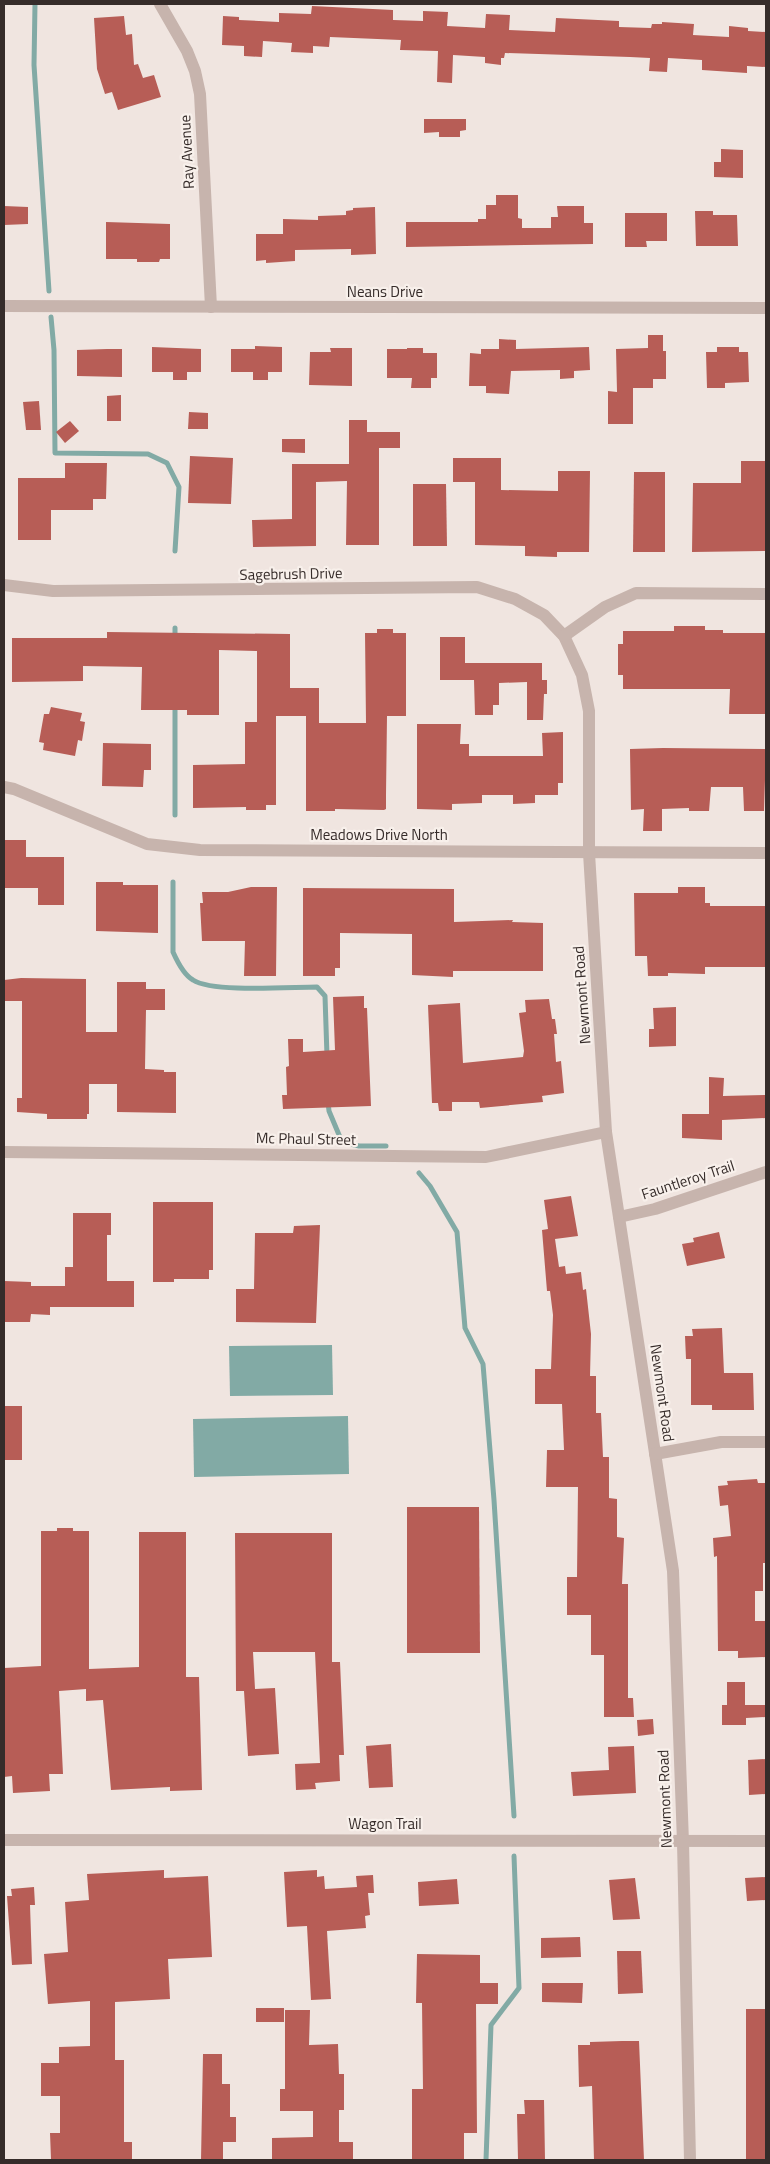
<svg xmlns="http://www.w3.org/2000/svg" width="770" height="2164" font-family="'Titillium Web',sans-serif">
  <style>
    .water { fill: #82aaa5 }
    .lines { fill: none; stroke-linecap: round; stroke-linejoin: round }
    .stream { stroke: #82aaa5; stroke-width: 5 }
    .building { fill: #b75d56 }
    .street { stroke: #c7b4ad; stroke-width: 12 }
    .labels { text-anchor: middle; stroke-width: 4.5; stroke-linejoin: round; paint-order: stroke }
    .street-label { font-size: 15px; fill: #362c2a; stroke: #f8f0eb }
  </style>
  <rect width="100%" height="100%" fill="#f0e5e0"/>
  <g class="water">
    <polygon points="332,1345 333,1395 230,1396 229,1346"/>
    <polygon points="348,1416 349,1474 194,1477 193,1419"/>
  </g>
  <g class="lines">
    <g class="stream">
      <polyline points="35,4 34,65 49,291"/>
      <polyline points="51,317 54,350 55,453 148,454 167,463 179,487 175,551"/>
      <polyline points="175,639 175,628"/>
      <polyline points="175,815 175,705"/>
      <path d="M173,882V952C177,961 184,975 193,980C213,993 290,987 317,987L325,996L327,1056"/>
      <polyline points="328,1102 329,1111 342,1142 359,1146 386,1146"/>
      <polyline points="419,1173 430,1186 457,1232 465,1328 483,1364 494,1500 514,1816"/>
      <polyline points="486,2160 491,2025 519,1988 514,1856"/>
    </g>
  </g>
  <g class="building">
    <polygon points="312,6 393,10 393,20 423,21 423,11 448,12 447,26 485,28 486,14 510,15 509,30 555,32 556,18 619,21 619,27 651,28 652,24 662,24 662,22 694,24 693,35 729,37 729,26 748,28 748,31 766,32 766,67 747,66 747,73 702,70 702,60 668,58 667,72 649,71 650,58 630,57 505,53 504,58 501,58 501,65 485,63 485,57 453,55 452,83 437,82 438,51 400,50 401,40 330,37 329,47 313,46 313,53 291,52 292,43 263,41 262,57 244,56 244,46 222,45 223,16 239,17 239,20 279,22 279,13 311,14"/>
    <polygon points="124,16 126,35 132,34 134,65 138,64 143,78 154,75 161,97 118,110 112,92 105,94 97,69 94,18"/>
    <polygon points="424,119 466,119 466,130 460,131 460,137 439,137 439,132 424,133"/>
    <polygon points="721,149 743,150 743,178 714,177 714,162 721,162"/>
    <polygon points="496,195 518,195 518,218 522,219 522,228 551,228 551,217 558,217 557,206 584,206 584,223 593,223 593,244 406,247 406,222 478,222 478,219 486,219 486,205 496,205"/>
    <polygon points="4,206 28,207 28,224 4,225"/>
    <polygon points="375,207 376,254 351,255 351,249 295,250 295,261 266,263 266,260 256,261 256,234 283,234 283,219 318,220 318,216 346,215 346,211 353,210 353,208"/>
    <polygon points="695,211 713,211 713,215 737,215 738,246 696,246"/>
    <polygon points="625,213 667,213 667,241 646,241 647,247 625,247"/>
    <polygon points="106,222 170,224 170,259 160,259 159,262 137,262 137,259 106,259"/>
    <polygon points="648,335 663,335 663,351 666,351 666,379 653,379 653,388 633,388 633,424 608,424 608,391 617,392 616,349 648,348"/>
    <polygon points="499,339 516,340 516,349 589,347 590,370 574,371 574,378 560,379 560,370 511,371 509,394 486,393 486,386 469,386 470,353 481,354 481,349 499,349"/>
    <polygon points="255,346 282,347 282,372 268,372 268,380 253,380 253,372 231,372 231,349 255,349"/>
    <polygon points="152,347 201,349 201,372 187,372 187,380 173,380 173,372 152,372"/>
    <polygon points="717,347 739,347 739,352 748,352 749,382 725,383 725,388 707,388 706,352 717,352"/>
    <polygon points="330,348 352,348 352,386 309,385 310,352 331,352"/>
    <polygon points="407,348 423,348 423,353 437,353 437,378 431,378 431,388 411,388 412,378 387,378 387,349 407,349"/>
    <polygon points="107,349 122,349 122,377 77,376 77,350"/>
    <polygon points="121,395 121,421 107,421 107,396"/>
    <polygon points="39,401 41,430 26,430 23,402"/>
    <polygon points="189,412 208,413 208,429 188,429"/>
    <polygon points="349,420 367,420 367,432 400,432 400,448 379,448 379,545 346,545 347,481 316,482 316,546 253,547 252,520 292,519 292,464 349,464"/>
    <polygon points="70,421 79,431 65,443 56,432"/>
    <polygon points="282,439 305,439 305,453 282,452"/>
    <polygon points="190,456 233,458 231,504 188,503"/>
    <polygon points="453,458 501,458 501,490 558,491 558,471 590,471 589,552 557,552 557,557 525,556 525,546 475,545 475,482 453,482"/>
    <polygon points="741,461 766,461 766,551 692,552 693,483 741,483"/>
    <polygon points="65,463 107,463 106,499 93,499 93,510 51,510 51,540 18,540 18,478 65,478"/>
    <polygon points="634,472 665,472 665,552 633,552"/>
    <polygon points="413,484 446,484 447,546 413,546"/>
    <polygon points="674,626 705,626 705,630 723,630 723,633 766,633 766,714 729,714 730,689 623,689 623,675 618,675 618,644 623,644 623,631 674,631"/>
    <polygon points="377,629 393,629 393,633 406,633 406,716 387,716 386,795 386,809 384,810 335,809 335,811 306,811 306,716 276,716 276,805 266,805 266,810 246,810 246,807 193,808 193,765 245,764 245,722 257,722 257,651 219,650 219,715 187,715 187,710 141,710 142,667 83,666 83,681 12,682 12,638 107,638 107,632 290,634 290,688 319,688 319,723 366,723 365,633 377,633"/>
    <polygon points="440,637 465,637 465,663 542,663 542,680 547,680 547,694 544,694 543,720 527,720 527,682 499,683 499,705 493,705 493,715 475,715 474,680 440,680"/>
    <polygon points="51,707 82,713 80,721 85,722 82,741 78,740 75,756 43,750 44,743 39,742 44,714 49,714"/>
    <polygon points="417,724 461,724 460,744 469,744 469,756 543,756 542,733 563,732 563,783 558,783 558,795 535,795 535,803 513,804 513,795 482,795 482,803 452,804 452,810 417,809"/>
    <polygon points="103,743 151,744 151,770 144,770 143,787 102,786"/>
    <polygon points="663,748 766,749 764,811 744,811 743,787 711,787 709,811 689,811 689,808 662,809 662,831 643,831 644,809 631,810 630,749"/>
    <polygon points="4,840 26,840 26,857 64,857 64,905 38,905 38,888 4,888"/>
    <polygon points="96,882 123,882 123,885 158,885 158,933 96,931"/>
    <polygon points="251,887 277,887 276,976 244,976 245,941 202,941 200,903 203,903 202,892 228,892"/>
    <polygon points="678,887 705,887 705,903 710,903 710,906 766,906 766,967 705,967 705,974 668,973 668,976 648,976 647,956 635,956 634,893 678,893"/>
    <polygon points="303,888 454,889 454,922 513,920 512,922 543,923 543,971 453,971 453,977 412,975 412,934 340,933 340,968 335,968 335,976 303,976"/>
    <polygon points="21,978 86,979 86,1032 117,1032 117,982 146,982 146,989 165,989 165,1010 146,1010 145,1069 164,1070 164,1072 176,1072 176,1113 117,1112 117,1084 89,1084 89,1114 87,1114 87,1119 47,1119 47,1114 17,1112 17,1098 22,1098 22,1001 4,1001 4,980"/>
    <polygon points="364,996 364,1008 367,1008 371,1106 283,1109 282,1095 287,1095 286,1067 289,1066 288,1039 303,1039 303,1052 335,1050 333,997"/>
    <polygon points="549,999 552,1019 555,1019 557,1034 554,1034 556,1062 561,1061 564,1093 542,1096 543,1102 480,1108 479,1102 452,1102 452,1111 439,1111 438,1103 432,1103 428,1005 460,1003 463,1063 523,1057 524,1051 519,1013 526,1012 525,1000"/>
    <polygon points="676,1007 676,1046 649,1047 649,1029 654,1029 653,1008"/>
    <polygon points="709,1077 724,1078 723,1096 766,1095 766,1118 722,1120 722,1140 682,1138 682,1114 709,1114"/>
    <polygon points="571,1196 578,1236 555,1239 559,1267 565,1266 566,1274 581,1272 583,1290 586,1289 591,1334 590,1376 596,1376 596,1413 601,1413 603,1457 609,1457 609,1498 617,1499 617,1537 624,1538 622,1584 628,1584 628,1698 633,1698 634,1717 604,1717 604,1655 591,1655 591,1615 567,1615 567,1577 577,1577 578,1487 546,1487 547,1450 564,1450 562,1404 535,1404 535,1369 551,1369 553,1315 550,1291 547,1291 542,1230 548,1229 544,1200"/>
    <polygon points="153,1202 213,1202 213,1270 209,1270 209,1279 174,1279 174,1282 153,1282"/>
    <polygon points="73,1213 111,1213 111,1235 107,1235 107,1281 134,1281 134,1307 50,1307 50,1315 31,1314 30,1322 4,1322 4,1281 31,1282 31,1286 65,1286 65,1267 73,1267"/>
    <polygon points="320,1225 316,1323 236,1322 236,1289 254,1289 255,1233 293,1233 294,1226"/>
    <polygon points="719,1232 725,1258 687,1266 682,1244 694,1242 693,1238"/>
    <polygon points="722,1328 724,1373 753,1373 754,1410 712,1410 712,1405 691,1405 691,1359 686,1359 685,1336 693,1336 692,1329"/>
    <rect x="4" y="1406" width="18" height="54"/>
    <polygon points="757,1479 758,1483 766,1483 766,1563 763,1563 763,1591 755,1591 755,1621 766,1621 766,1657 738,1658 738,1651 718,1651 717,1556 714,1557 713,1538 731,1536 728,1505 720,1506 718,1486 728,1485 727,1481"/>
    <polygon points="407,1507 479,1507 480,1653 407,1653"/>
    <polygon points="57,1528 73,1528 73,1531 89,1531 89,1669 139,1667 139,1532 186,1532 186,1677 199,1677 202,1790 170,1791 170,1787 111,1790 103,1700 86,1701 86,1689 59,1691 63,1774 49,1774 50,1791 13,1793 12,1776 4,1777 4,1668 41,1666 41,1531 57,1531"/>
    <polygon points="235,1533 332,1533 332,1662 340,1662 344,1755 339,1755 340,1781 315,1783 316,1789 296,1790 295,1764 320,1763 315,1652 253,1652 255,1689 275,1688 279,1754 248,1756 244,1691 236,1691"/>
    <polygon points="727,1682 745,1682 745,1705 766,1705 766,1717 746,1718 746,1725 722,1725 722,1705 727,1705"/>
    <polygon points="653,1719 654,1734 638,1736 637,1720"/>
    <polygon points="391,1744 393,1787 369,1788 366,1746"/>
    <polygon points="634,1746 636,1793 573,1796 571,1772 609,1770 608,1747"/>
    <polygon points="766,1759 766,1794 749,1795 748,1760"/>
    <polygon points="164,1870 164,1878 208,1876 212,1957 168,1959 170,1999 115,2002 115,2060 124,2060 124,2142 132,2142 132,2159 51,2159 50,2133 60,2133 60,2096 41,2096 41,2063 59,2063 59,2047 90,2046 90,2001 48,2004 44,1954 68,1952 65,1902 89,1900 87,1874"/>
    <polygon points="317,1870 317,1877 324,1876 325,1889 357,1887 356,1876 373,1875 374,1893 368,1893 370,1915 365,1916 366,1928 327,1931 331,1999 311,2000 307,1926 287,1927 284,1872"/>
    <polygon points="766,1877 766,1900 747,1901 745,1878"/>
    <polygon points="635,1878 640,1919 613,1920 609,1880"/>
    <polygon points="457,1879 459,1904 419,1906 418,1882"/>
    <polygon points="34,1887 35,1905 30,1905 32,1964 12,1965 7,1896 12,1896 11,1889"/>
    <polygon points="580,1937 581,1957 541,1958 541,1938"/>
    <polygon points="617,1951 641,1951 643,1993 618,1994"/>
    <polygon points="417,1954 480,1955 480,1983 498,1983 498,2004 476,2004 477,2133 464,2133 464,2160 412,2160 412,2089 423,2089 422,2003 416,2003"/>
    <polygon points="542,1983 583,1983 582,2003 542,2002"/>
    <rect x="256" y="2008" width="28" height="14"/>
    <rect x="746" y="2009" width="20" height="151"/>
    <polygon points="285,2010 310,2010 309,2045 338,2044 339,2074 344,2074 344,2110 339,2110 339,2142 353,2142 353,2160 272,2160 272,2138 313,2137 313,2111 280,2111 280,2089 285,2089"/>
    <polygon points="622,2041 639,2041 644,2160 594,2160 592,2086 579,2087 578,2045 590,2045 590,2042"/>
    <polygon points="203,2054 222,2054 222,2084 230,2084 230,2117 236,2117 236,2142 223,2142 223,2160 201,2160"/>
    <polygon points="524,2100 544,2100 545,2160 518,2160 517,2114 525,2114"/>
  </g>
  <g class="lines">
    <g class="street">
      <polyline points="160,4 187,51 195,71 200,94 211,307"/>
      <polyline points="4,306 766,308"/>
      <polyline points="4,585 53,591 477,587 515,599 544,615 564,636 582,675 589,711 589,853 606,1132 673,1571 683,1842 690,2160"/>
      <polyline points="564,636 605,607 636,593 766,594"/>
      <polyline points="4,787 14,789 147,844 200,850 766,853"/>
      <polyline points="4,1152 486,1157 606,1132"/>
      <polyline points="619,1217 655,1209 766,1172"/>
      <polyline points="655,1454 721,1442 766,1442"/>
      <polyline points="4,1840 766,1841"/>
    </g>
  </g>
  <g class="labels">
    <g class="street-label">
      <text transform="translate(187 152) rotate(-93)" y="5">Ray Avenue</text>
      <text x="385" y="297">Neans Drive</text>
      <text transform="translate(291 574) rotate(-1)" y="5">Sagebrush Drive</text>
      <text x="379" y="840">Meadows Drive North</text>
      <text transform="translate(582 995) rotate(-94)" y="5">Newmont Road</text>
      <text transform="translate(306 1139) rotate(1)" y="5">Mc Phaul Street</text>
      <text transform="translate(688 1180) rotate(-18)" y="5">Fauntleroy Trail</text>
      <text transform="translate(662 1393) rotate(82)" y="5">Newmont Road</text>
      <text transform="translate(665 1799) rotate(-92)" y="5">Newmont Road</text>
      <text x="385" y="1829">Wagon Trail</text>
    </g>
  </g>
  <rect width="770" height="2164" fill="none" stroke="#362c2a" stroke-width="10"/>
</svg>
